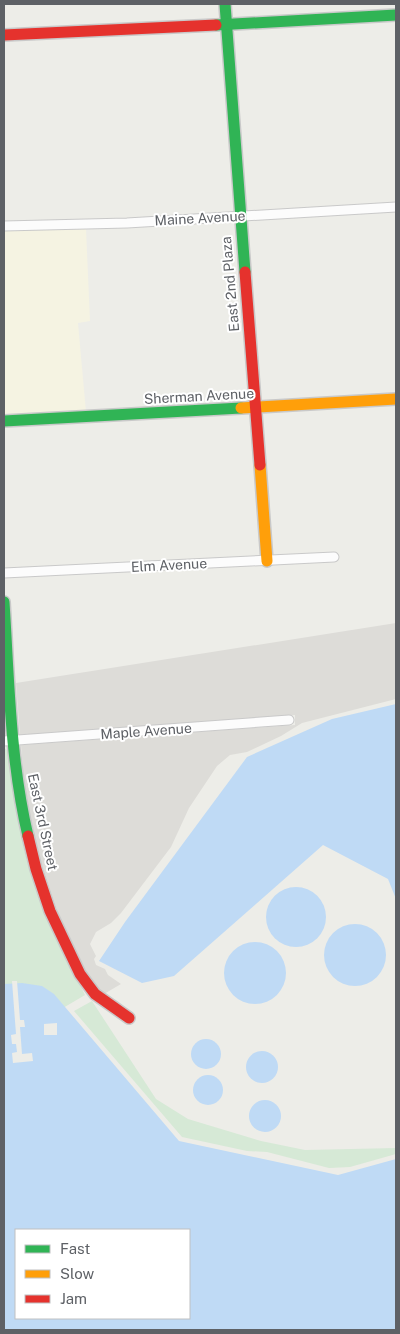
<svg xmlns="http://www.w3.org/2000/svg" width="400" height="1334" font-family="'Public Sans',sans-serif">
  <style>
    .commercial { fill: #f5f3e2 }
    .industrial { fill: #dddcd8 }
    .green { fill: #d6e9d6 }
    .water { fill: #bfdaf5; fill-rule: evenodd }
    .pier { fill: #edede8 }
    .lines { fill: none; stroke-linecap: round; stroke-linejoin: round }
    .street-casing { stroke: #c9c9c9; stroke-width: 11 }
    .fast-casing { stroke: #c9c9c9; stroke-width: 14 }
    .slow-casing { stroke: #c9c9c9; stroke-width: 14 }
    .jam-casing { stroke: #c9c9c9; stroke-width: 14 }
    .street { stroke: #fcfcfc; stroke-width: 9 }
    .fast { stroke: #30b455; stroke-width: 11 }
    .slow { stroke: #ff9f0a; stroke-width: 11 }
    .jam { stroke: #e5322d; stroke-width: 11 }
    .labels { text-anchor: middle; stroke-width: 4; stroke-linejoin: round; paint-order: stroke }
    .street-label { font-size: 14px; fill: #5e6166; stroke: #fff }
  </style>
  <rect width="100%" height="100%" fill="#edede8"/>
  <polygon class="commercial" points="86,229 90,321 78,323 86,412 4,416 4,231"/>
  <polygon class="industrial" points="396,623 396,699 302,723 281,736 247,752 230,755 217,766 189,808 171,847 121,913 111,923 96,932 90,944 96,956 94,959 96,965 105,969 108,975 121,984 104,994 100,990 89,978 62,925 41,862 25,796 21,745 295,725 295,715 20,735 16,683"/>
  <g class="green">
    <path d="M4,748L8,751C14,788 18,825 27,861C40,907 64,952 85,995L63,1008L4,1109Z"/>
    <polygon points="92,1001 156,1099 188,1119 261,1141 305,1150 396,1148 396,1154 350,1167 329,1168 267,1152 247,1151 182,1137 74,1011"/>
  </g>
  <g class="water">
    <polygon points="396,704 396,899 388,879 323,845 174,976 142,983 99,961 125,922 247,757 332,719"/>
    <circle cx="296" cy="917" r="30"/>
    <circle cx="355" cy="955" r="31"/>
    <circle cx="255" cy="973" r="31"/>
    <path d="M22,983L42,986L54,994L179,1141L338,1175L396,1159V1330H4V984ZM16,1230H189V1318H16Z"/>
    <circle cx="206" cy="1054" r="15"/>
    <circle cx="262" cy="1067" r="16"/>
    <circle cx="208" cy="1090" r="15"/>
    <circle cx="265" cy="1116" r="16"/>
  </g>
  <g class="pier">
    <polygon points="12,981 17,981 20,1020 24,1020 25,1027 20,1027 22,1054 32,1053 33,1061 13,1063 12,1053 17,1052 16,1044 12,1044 11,1035 16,1034"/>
    <polygon points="57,1023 57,1035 44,1035 44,1024"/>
  </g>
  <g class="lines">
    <g class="street-casing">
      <g id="street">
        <polyline points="4,226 127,223 396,207"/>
        <polyline points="4,573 334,557"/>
        <polyline points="4,741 289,720"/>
      </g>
    </g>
    <g class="fast-casing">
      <g id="fast">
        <polyline points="225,4 245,272"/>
        <polyline points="216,25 396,15"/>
        <polyline points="4,421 241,408"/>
        <path d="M4,602C9,680 10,760 28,836"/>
      </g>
    </g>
    <g class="slow-casing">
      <g id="slow">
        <polyline points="241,408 396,399"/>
        <polyline points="260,465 267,561"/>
      </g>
    </g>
    <g class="jam-casing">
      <g id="jam">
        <polyline points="4,35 216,25"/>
        <polyline points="245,272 260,465"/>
        <polyline points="28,836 36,869 50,911 80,974 95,994 129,1018"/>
      </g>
    </g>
    <use href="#street" class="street"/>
    <use href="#fast" class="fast"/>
    <use href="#slow" class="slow"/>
    <use href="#jam" class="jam"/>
  </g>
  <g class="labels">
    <g class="street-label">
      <text transform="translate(200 218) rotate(-3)" y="5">Maine Avenue</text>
      <text transform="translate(230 284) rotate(-95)" y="5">East 2nd Plaza</text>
      <text transform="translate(199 396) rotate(-3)" y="5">Sherman Avenue</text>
      <text transform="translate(169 565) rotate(-3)" y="5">Elm Avenue</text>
      <text transform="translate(146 731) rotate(-4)" y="5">Maple Avenue</text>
      <text transform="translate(43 822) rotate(78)" y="5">East 3rd Street</text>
    </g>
  </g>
  <rect width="400" height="1334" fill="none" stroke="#5e6166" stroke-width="10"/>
  <rect x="15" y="1229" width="175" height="90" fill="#ffffff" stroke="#bfc0c2"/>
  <rect x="25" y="1245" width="25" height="8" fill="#30b455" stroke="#bfc0c2"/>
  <text x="60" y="1254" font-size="15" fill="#5e6166">Fast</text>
  <rect x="25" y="1270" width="25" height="8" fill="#ff9f0a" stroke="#bfc0c2"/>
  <text x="60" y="1279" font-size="15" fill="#5e6166">Slow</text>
  <rect x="25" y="1295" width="25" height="8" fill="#e5322d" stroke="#bfc0c2"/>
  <text x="60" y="1304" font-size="15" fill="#5e6166">Jam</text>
</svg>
